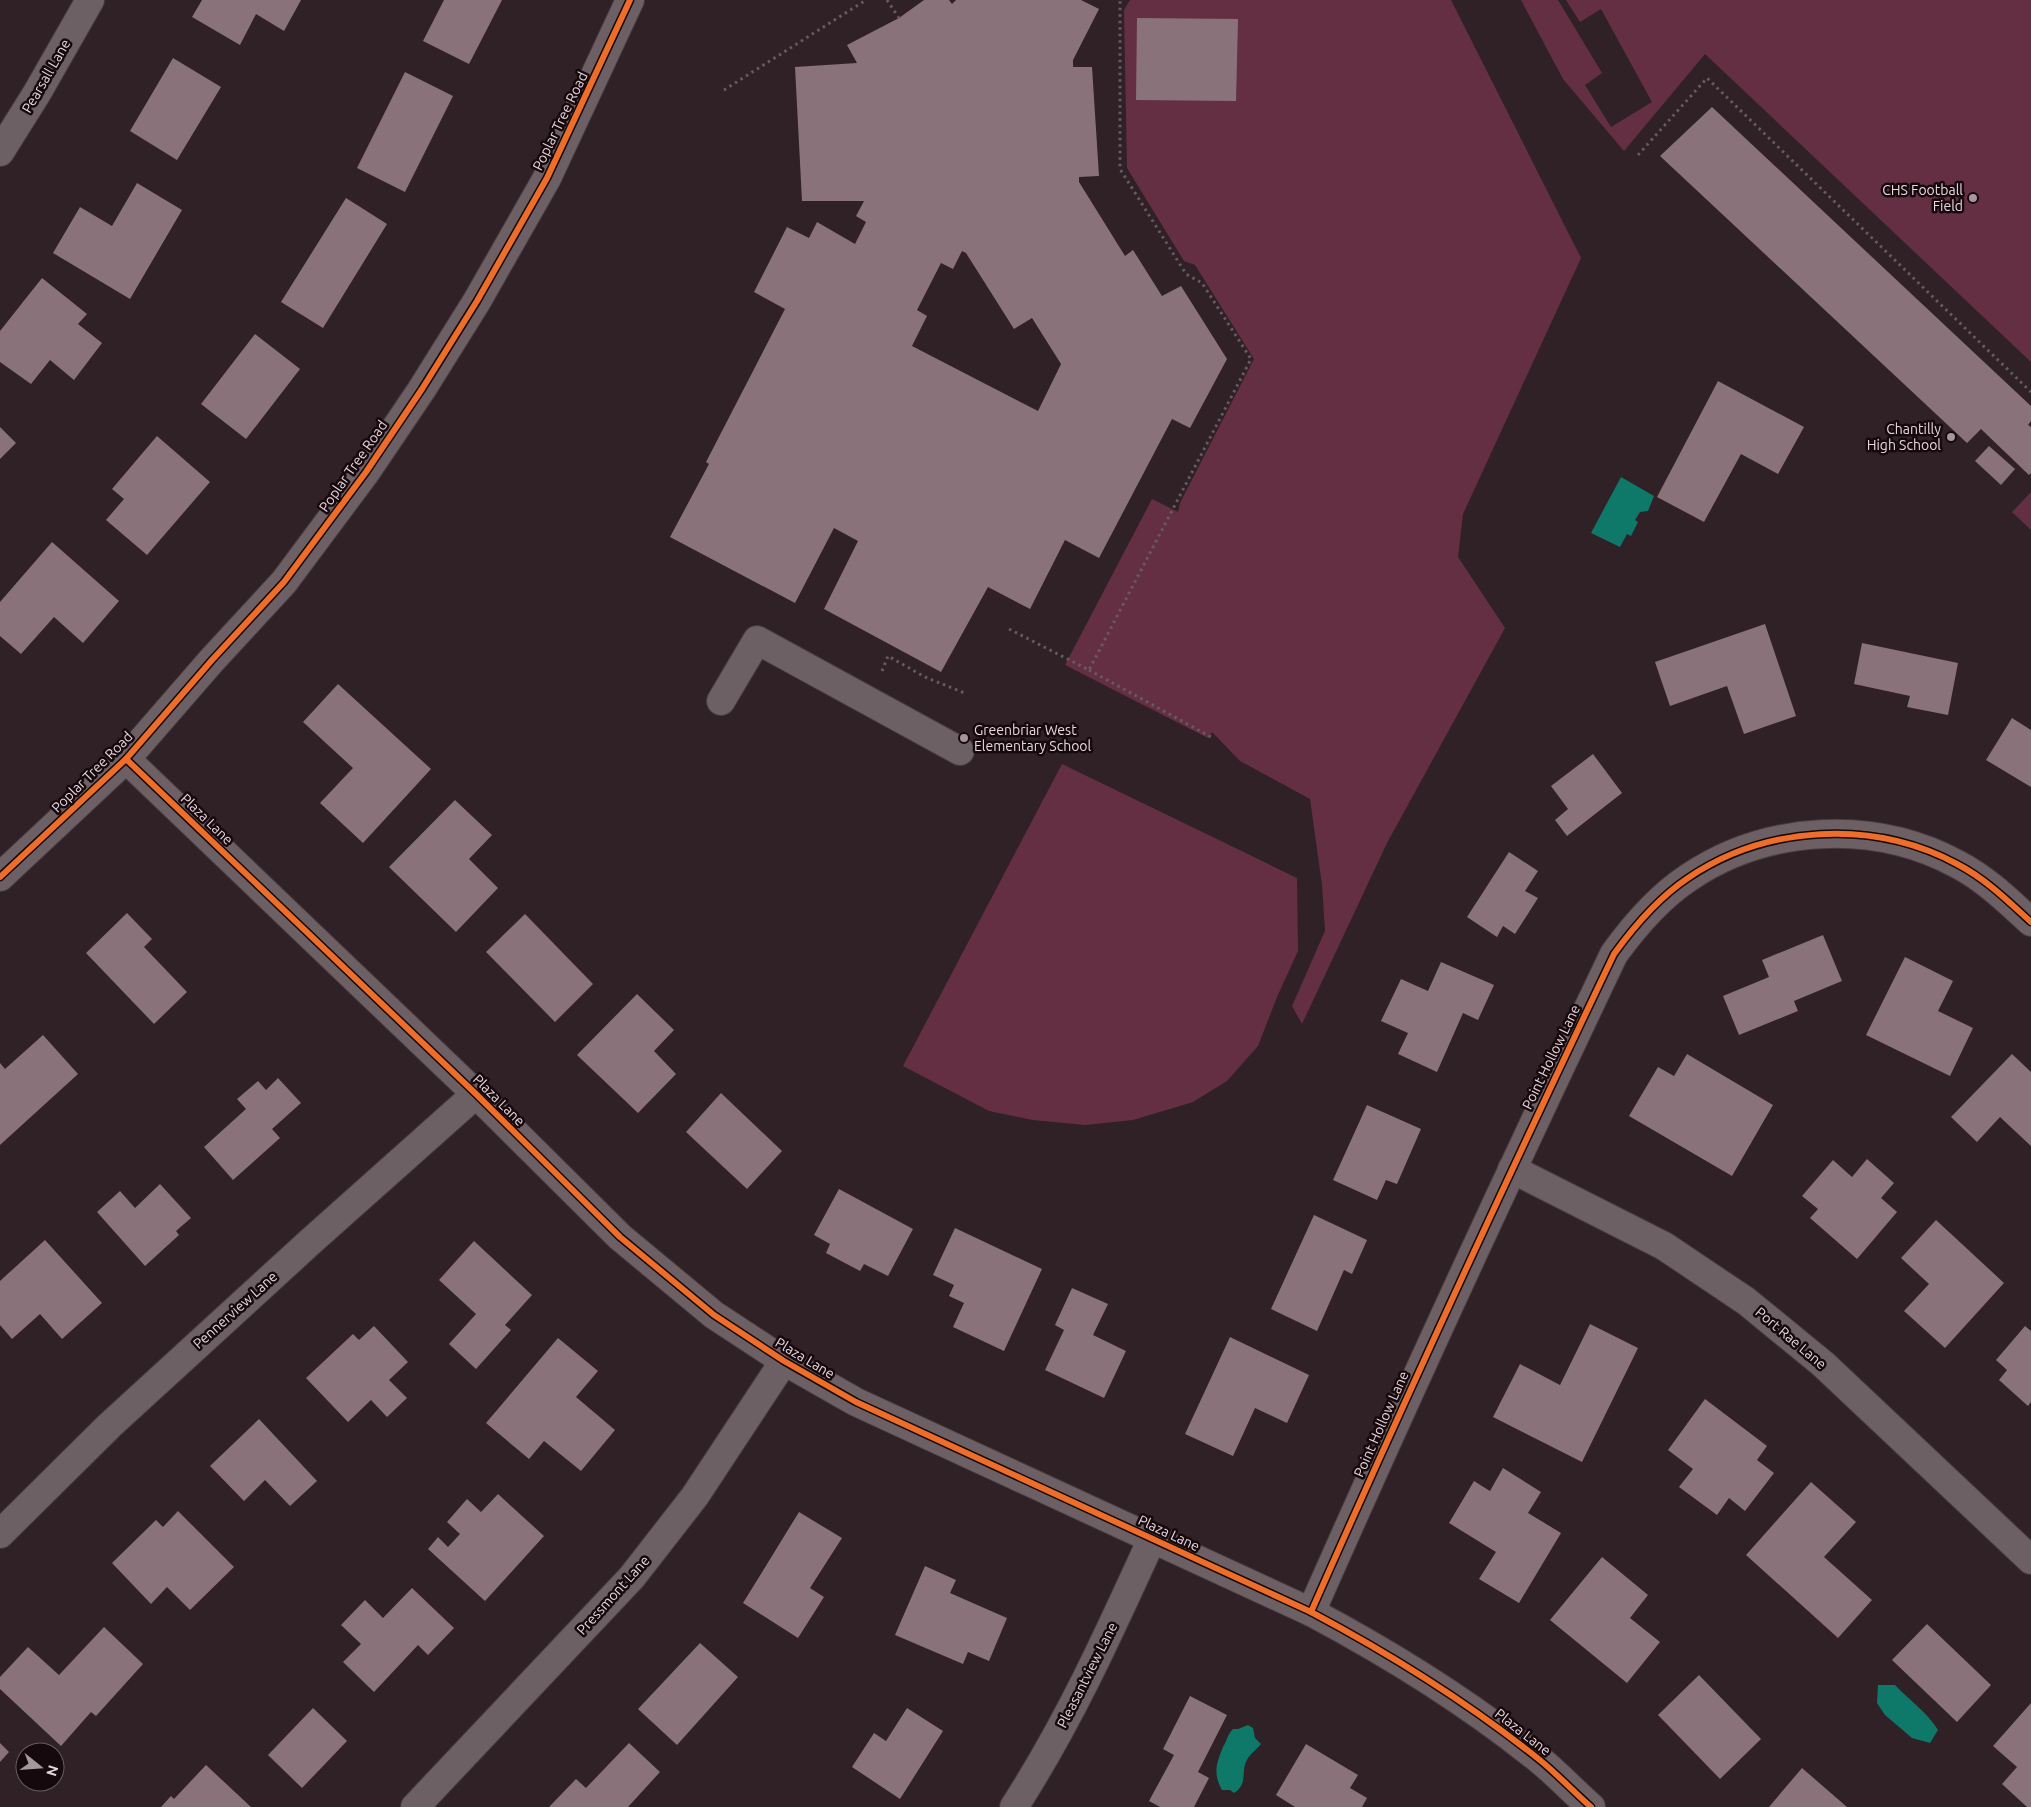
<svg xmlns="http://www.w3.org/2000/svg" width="2031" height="1807" font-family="Ubuntu,sans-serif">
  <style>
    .green { fill: #652f43 }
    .water { fill: #0e7969 }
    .building { fill: #8a727a; fill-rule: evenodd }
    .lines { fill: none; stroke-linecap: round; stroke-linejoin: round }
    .minor-casing { stroke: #483c40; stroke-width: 30 }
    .path { stroke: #665b5f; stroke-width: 3; stroke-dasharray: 2.5 4; stroke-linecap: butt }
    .minor { stroke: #6c6064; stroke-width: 28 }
    .cycleway-casing { stroke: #15090d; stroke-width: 9 }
    .cycleway { stroke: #ee6e29; stroke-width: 6 }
    .poi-dot { fill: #a7979c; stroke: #15090d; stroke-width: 2 }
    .labels { text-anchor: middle; stroke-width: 5; stroke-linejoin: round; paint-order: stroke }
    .street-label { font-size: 14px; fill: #e8d6db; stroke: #15090d }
    .poi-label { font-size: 14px; fill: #e8d6db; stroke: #15090d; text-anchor: end }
  </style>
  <rect width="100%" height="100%" fill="#2f2126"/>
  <g class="green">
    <polygon points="1130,0 1451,0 1581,258 1463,514 1458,557 1505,628 1387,843 1302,1024 1292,1006 1325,931 1322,885 1310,799 1240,761 1212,732 1208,738 1065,665 1152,499 1178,512 1180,503 1254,359 1195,265 1184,261 1127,168 1124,10"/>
    <polygon points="1521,0 1558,0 1602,73 1585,85 1611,127 1652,102 1601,9 1580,22 1566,0 2031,0 2031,362 1705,54 1624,151 1563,79"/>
    <polygon points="2031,492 2031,530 2012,512"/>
    <polygon points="1062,764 1297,878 1298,951 1277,997 1258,1046 1227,1081 1193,1102 1133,1120 1085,1125 1033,1120 989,1111 903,1066"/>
  </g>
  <g class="water">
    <polygon points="1621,477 1654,496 1648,511 1640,512 1635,520 1638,522 1631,536 1627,534 1620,547 1591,533"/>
    <path d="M1878,1685H1895C1909,1700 1927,1712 1938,1730L1930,1743L1912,1738L1885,1715L1877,1703Z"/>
    <path d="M1248,1725L1253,1728L1255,1738L1261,1744C1257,1749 1250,1754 1247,1760C1240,1772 1249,1783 1234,1793L1230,1790H1222C1213,1774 1216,1764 1223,1747C1227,1741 1227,1735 1233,1729H1238Z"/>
  </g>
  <g class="building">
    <polygon points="202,0 301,0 284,31 256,14 240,45 192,17"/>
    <polygon points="444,0 502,0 469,64 423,41"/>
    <path d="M924,0H949L952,4L956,0H1081L1099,9L1073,60V67H1092L1099,176L1079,177V182L1125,256L1133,250L1162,296L1181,286L1227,359L1190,428L1172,419L1099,558L1065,540L1030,609L988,587L941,672L824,609L858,541L834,528L795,603L670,537L709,464L706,462L785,309L754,292L787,227L809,238L817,222L855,244L866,222L856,216L864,201H802L795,67L857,63L847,45L899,18ZM962,251L966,253L1014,329L1032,318L1061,364L1038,411L912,346L927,316L917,310L941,263L953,269Z"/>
    <polygon points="1137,18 1238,19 1236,101 1136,100"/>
    <polygon points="173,58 221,87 177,160 130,131"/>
    <polygon points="405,72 453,96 405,192 357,168"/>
    <polygon points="1712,107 2031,406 2031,421 2028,425 2031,427 2031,473 2029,475 1981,429 1967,443 1660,156"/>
    <polygon points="137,183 182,210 130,299 53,253 80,207 112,226"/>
    <polygon points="346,198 387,224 323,328 281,302"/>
    <polygon points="42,278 87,314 78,324 102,343 74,380 50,360 31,384 0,362 0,331"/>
    <polygon points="255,334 300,369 246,439 201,404"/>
    <polygon points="1718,381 1804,427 1778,474 1741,454 1704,522 1657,497"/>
    <polygon points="0,427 16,443 0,459"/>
    <polygon points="157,436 210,482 147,555 106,520 124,499 112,489"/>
    <polygon points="1989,446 2015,469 2001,485 1975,461"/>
    <polygon points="52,542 119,601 83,643 54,617 21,654 0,636 0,602"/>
    <polygon points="1765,624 1796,716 1744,734 1727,686 1670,706 1655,662"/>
    <polygon points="1862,643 1958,663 1948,715 1907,707 1910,696 1854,684"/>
    <polygon points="338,684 431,769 363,843 320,803 353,768 303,722"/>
    <polygon points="2012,718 2031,730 2031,787 1986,760"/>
    <polygon points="1593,754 1622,793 1567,836 1555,820 1568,809 1551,786"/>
    <polygon points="455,800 492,835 469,859 498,888 456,932 389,867"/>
    <polygon points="1509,852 1538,871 1525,891 1538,898 1515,934 1503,926 1497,937 1467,917"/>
    <polygon points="127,913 152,939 144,947 187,992 154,1024 86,953"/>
    <polygon points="525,914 593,984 555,1022 486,952"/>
    <polygon points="1823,935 1842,981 1794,1001 1798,1011 1739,1035 1723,996 1769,977 1762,960"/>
    <polygon points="1905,957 1953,981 1938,1011 1973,1028 1950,1076 1866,1035"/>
    <polygon points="1441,962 1494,985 1478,1020 1463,1013 1437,1072 1398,1054 1408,1033 1381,1021 1401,979 1428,991"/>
    <polygon points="637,994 674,1030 654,1051 676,1074 638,1113 577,1055"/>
    <polygon points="43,1035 78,1074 0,1145 0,1063 5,1069"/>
    <polygon points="1687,1054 1773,1105 1732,1176 1629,1116 1658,1067 1674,1076"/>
    <polygon points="2012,1054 2031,1072 2031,1146 2000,1117 1977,1142 1951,1117"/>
    <polygon points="278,1078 301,1103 272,1129 280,1138 233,1180 204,1147 246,1109 237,1099 258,1081 266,1090"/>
    <polygon points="721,1093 782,1151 747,1189 686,1132"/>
    <polygon points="1367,1105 1421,1129 1397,1184 1386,1180 1377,1200 1333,1180"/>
    <polygon points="1867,1159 1894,1183 1881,1198 1897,1212 1857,1259 1810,1218 1818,1209 1802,1196 1833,1160 1852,1177"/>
    <polygon points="160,1184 191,1218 176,1231 179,1235 145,1266 97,1212 120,1191 135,1208"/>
    <polygon points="839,1189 913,1229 888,1276 864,1264 860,1271 826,1253 830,1244 814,1235"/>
    <polygon points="1314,1215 1367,1240 1352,1274 1344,1270 1317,1331 1271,1309"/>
    <polygon points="1936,1220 2004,1283 1945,1348 1904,1311 1929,1284 1901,1258"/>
    <polygon points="955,1228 1042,1269 1004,1351 953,1327 964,1303 949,1296 954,1285 933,1275"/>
    <polygon points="45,1240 102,1303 62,1339 40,1314 12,1339 0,1325 0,1281"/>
    <polygon points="474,1241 532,1295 505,1325 511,1330 476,1369 449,1344 476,1314 439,1280"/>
    <polygon points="1072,1288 1108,1304 1093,1335 1126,1351 1104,1398 1045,1370 1064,1330 1055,1325"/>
    <polygon points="1590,1324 1638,1348 1582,1462 1493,1417 1520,1364 1560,1385"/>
    <polygon points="374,1326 408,1362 389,1380 407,1398 387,1417 371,1400 348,1422 306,1378 353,1334 359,1340"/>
    <polygon points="2025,1326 2031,1331 2031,1402 2028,1406 1999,1380 2007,1370 1996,1360"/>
    <polygon points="1230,1337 1309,1375 1287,1423 1255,1408 1233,1456 1185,1434"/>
    <polygon points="558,1338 598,1371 576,1397 615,1430 581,1471 544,1441 529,1459 486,1423"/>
    <polygon points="1705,1399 1767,1446 1757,1460 1774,1473 1745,1511 1729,1498 1717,1515 1679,1487 1693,1469 1668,1450"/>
    <polygon points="259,1419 317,1481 290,1506 265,1480 244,1501 210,1466"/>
    <polygon points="1503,1468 1541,1492 1528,1513 1561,1533 1519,1603 1479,1579 1496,1552 1449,1523 1474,1481 1490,1491"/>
    <polygon points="1811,1482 1856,1522 1824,1557 1872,1600 1838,1638 1746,1555"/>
    <polygon points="498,1494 544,1536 485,1601 428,1549 438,1537 448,1547 460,1534 447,1522 467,1499 481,1512"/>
    <polygon points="178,1511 234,1567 190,1610 167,1587 151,1604 112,1563 156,1520 163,1527"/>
    <polygon points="799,1512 842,1538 810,1588 824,1597 798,1638 743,1603"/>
    <polygon points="1602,1557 1648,1595 1630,1618 1660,1642 1627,1683 1550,1620"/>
    <polygon points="925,1566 956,1580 950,1593 1007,1618 989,1661 968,1652 963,1664 895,1635"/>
    <polygon points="412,1588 454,1628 428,1655 418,1645 374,1692 343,1662 361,1644 341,1625 365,1600 383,1618"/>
    <polygon points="1927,1624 1991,1685 1957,1722 1892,1660"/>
    <polygon points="104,1627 143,1664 96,1716 91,1712 61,1746 0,1689 0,1677 28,1647 59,1675"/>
    <polygon points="700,1643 738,1677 677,1745 638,1709"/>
    <polygon points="1699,1675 1761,1739 1720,1779 1658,1715"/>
    <polygon points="1190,1696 1227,1715 1198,1772 1209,1778 1194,1807 1160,1807 1149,1801 1174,1755 1163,1749"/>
    <polygon points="2031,1703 2031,1807 2027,1807 2002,1784 2017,1767 1993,1746"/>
    <polygon points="313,1708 347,1741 302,1788 268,1755"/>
    <polygon points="907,1708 943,1731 900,1799 852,1767 874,1733 886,1741"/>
    <polygon points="0,1743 9,1752 0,1762"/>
    <polygon points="629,1743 660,1772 628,1807 549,1807 576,1779 586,1788"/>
    <polygon points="1306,1744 1358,1775 1350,1788 1367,1798 1362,1807 1295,1807 1276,1795"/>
    <polygon points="206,1765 251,1807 161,1807 171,1796 174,1799"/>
    <polygon points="1802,1768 1847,1807 1769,1807"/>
  </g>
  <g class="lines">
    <g class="minor-casing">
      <g id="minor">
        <polyline points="0,152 37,93 90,0"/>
        <polyline points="721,701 757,640 960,751"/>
        <path d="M126,759L476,1094L620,1237L714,1315L784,1361L856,1402L1311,1612C1392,1655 1469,1703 1541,1761C1558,1775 1574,1792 1591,1807"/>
        <polyline points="0,877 126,759 212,660 284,582 366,472 422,389 477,301 547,178 630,0"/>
        <polyline points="1512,1169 1664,1246 1746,1301 1823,1364 2031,1560"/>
        <polyline points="0,1534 109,1426 310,1242 476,1094"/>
        <path d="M1311,1612C1409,1390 1510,1172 1614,954C1635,925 1658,898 1688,878C1766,825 1873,819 1957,864C1986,879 2008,901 2031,922"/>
        <polyline points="415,1807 632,1577 695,1496 784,1361"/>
        <path d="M1014,1807C1069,1722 1110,1631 1152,1539"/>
      </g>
    </g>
    <g class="path">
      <polyline points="887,0 899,18"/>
      <polyline points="724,90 866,0"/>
      <polyline points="1638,155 1707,78 2031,392"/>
      <polyline points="1009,629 1089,670 1251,359 1202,283 1186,274 1120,169 1120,0"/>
      <polyline points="1089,670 1211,737"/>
      <polyline points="882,671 888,656 925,677 967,694"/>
    </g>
    <use href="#minor" class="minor"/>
    <g class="cycleway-casing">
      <g id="cycleway">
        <path d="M126,759L476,1094L620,1237L714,1315L784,1361L856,1402L1311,1612C1392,1655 1469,1703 1541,1761C1558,1775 1574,1792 1591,1807"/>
        <polyline points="0,877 126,759 212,660 284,582 366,472 422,389 477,301 547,178 630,0"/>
        <path d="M1311,1612C1409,1390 1510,1172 1614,954C1635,925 1658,898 1688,878C1766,825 1873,819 1957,864C1986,879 2008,901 2031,922"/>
      </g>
    </g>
    <use href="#cycleway" class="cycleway"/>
  </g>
  <g class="poi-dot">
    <circle cx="1973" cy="198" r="5"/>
    <circle cx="1951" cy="437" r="5"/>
    <circle cx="964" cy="738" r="5"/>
  </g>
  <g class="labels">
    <g class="street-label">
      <text transform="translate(46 76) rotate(-60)" y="5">Pearsall Lane</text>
      <text transform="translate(560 121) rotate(-64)" y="5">Poplar Tree Road</text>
      <text transform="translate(353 466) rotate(-55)" y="5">Poplar Tree Road</text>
      <text transform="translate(92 772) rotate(-45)" y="5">Poplar Tree Road</text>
      <text transform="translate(207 819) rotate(44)" y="5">Plaza Lane</text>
      <text transform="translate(1551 1057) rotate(-64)" y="5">Point Hollow Lane</text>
      <text transform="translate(499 1100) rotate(45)" y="5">Plaza Lane</text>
      <text transform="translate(235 1310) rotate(-42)" y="5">Pennerview Lane</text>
      <text transform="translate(1791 1338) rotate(40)" y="5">Port Rae Lane</text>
      <text transform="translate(805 1358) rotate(31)" y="5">Plaza Lane</text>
      <text transform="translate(1381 1424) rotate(-66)" y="5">Point Hollow Lane</text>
      <text transform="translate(1169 1533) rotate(25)" y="5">Plaza Lane</text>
      <text transform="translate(613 1595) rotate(-48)" y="5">Pressmont Lane</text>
      <text transform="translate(1087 1675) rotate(-63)" y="5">Pleasantview Lane</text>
      <text transform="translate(1523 1732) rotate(38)" y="5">Plaza Lane</text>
    </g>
    <g class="poi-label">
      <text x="1963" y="195">CHS Football<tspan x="1963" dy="16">Field</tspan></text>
      <text x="1941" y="434">Chantilly<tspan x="1941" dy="16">High School</tspan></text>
      <text x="974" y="735" text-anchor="start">Greenbriar West<tspan x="974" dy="16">Elementary School</tspan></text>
    </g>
  </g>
  <g transform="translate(40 1767) rotate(107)"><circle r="24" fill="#15090d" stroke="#695b5f"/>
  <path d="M0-4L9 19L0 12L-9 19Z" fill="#a7979c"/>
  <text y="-8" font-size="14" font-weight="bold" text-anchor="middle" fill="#e8d6db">N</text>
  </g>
</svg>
